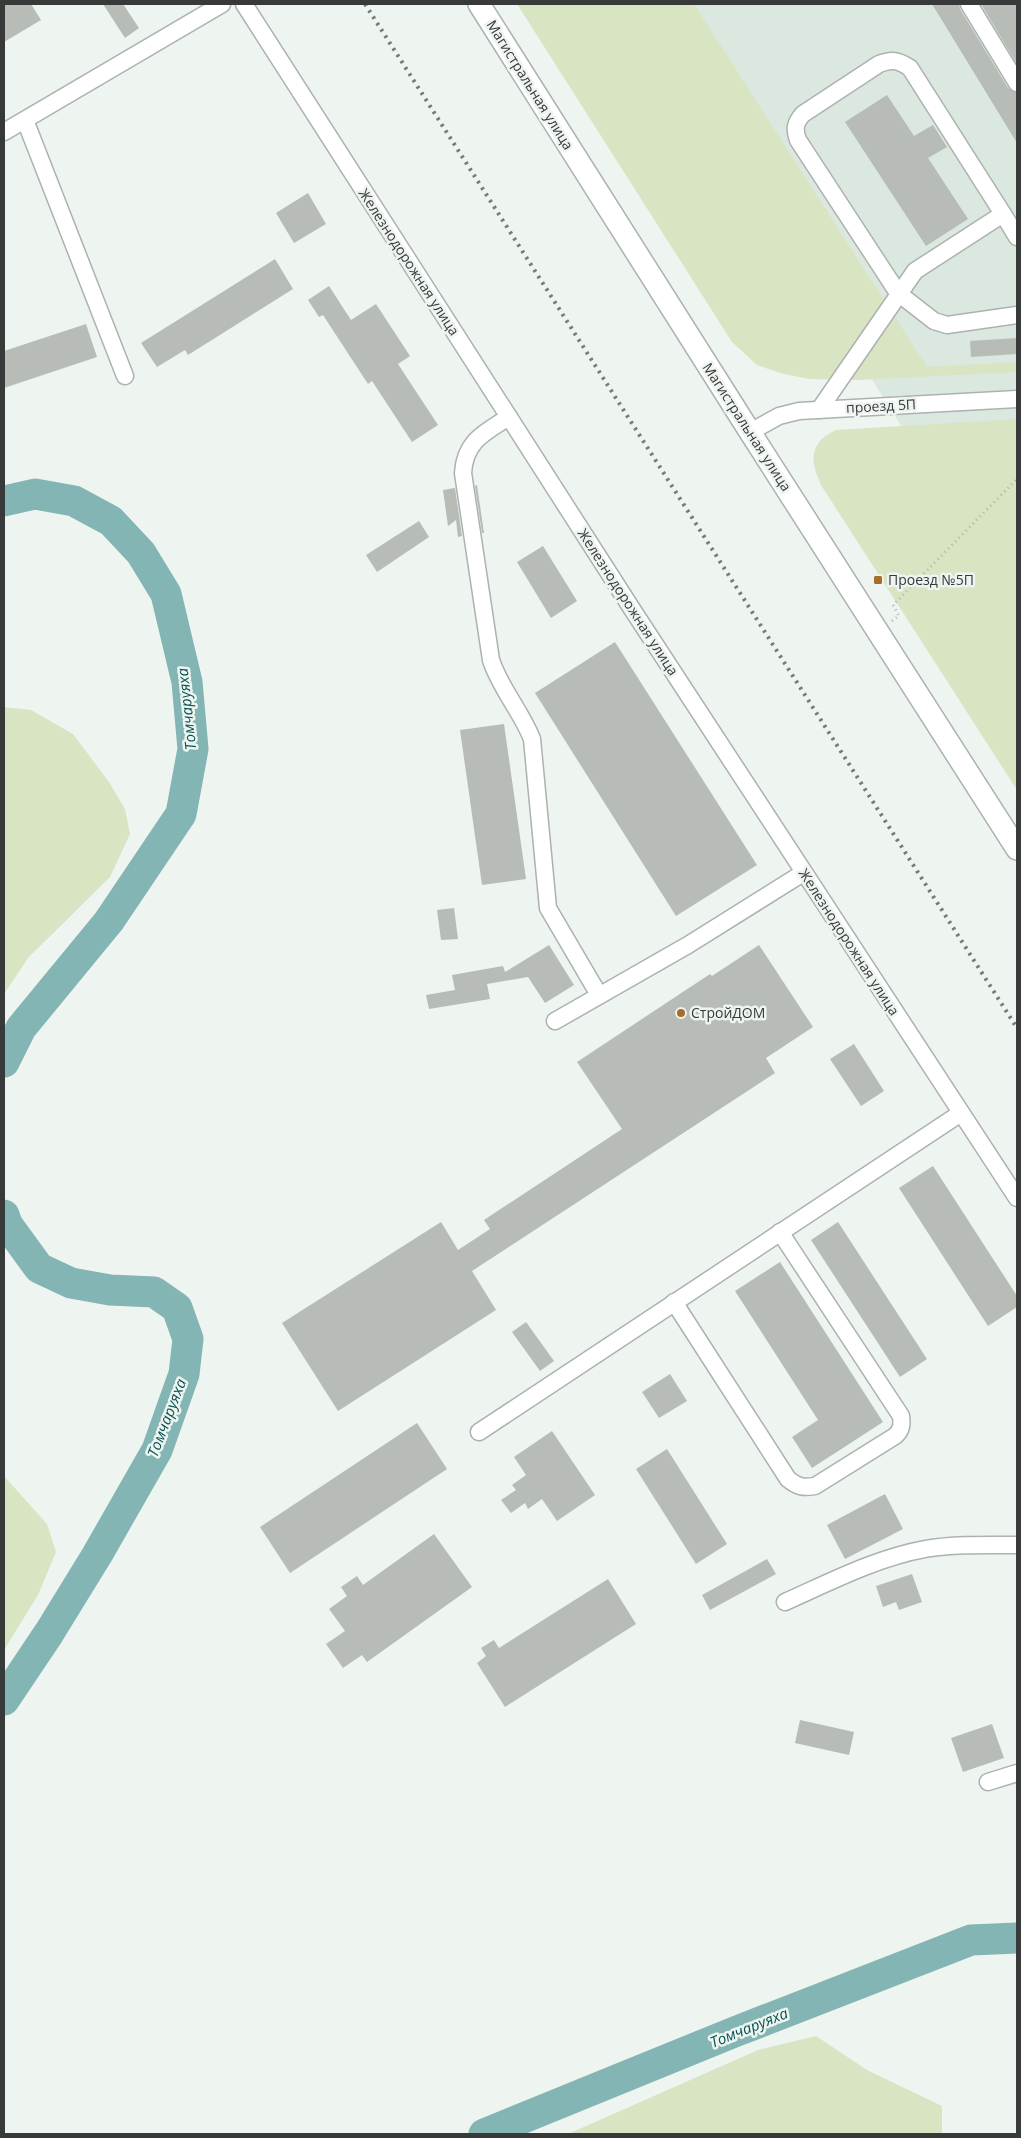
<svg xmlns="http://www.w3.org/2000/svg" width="1021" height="2138" font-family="'Open Sans',sans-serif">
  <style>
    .built { fill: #dae8df }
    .green { fill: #d9e4c3 }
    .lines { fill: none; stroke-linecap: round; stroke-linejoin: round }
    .river { stroke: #83b5b4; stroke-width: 31 }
    .building { fill: #b7bcb7 }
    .minor-casing { stroke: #acb2af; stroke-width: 19 }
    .major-casing { stroke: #acb2af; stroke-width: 24 }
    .path { stroke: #b0b4b1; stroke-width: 3; stroke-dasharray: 1 4; stroke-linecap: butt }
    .minor { stroke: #fff; stroke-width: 16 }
    .major { stroke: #fff; stroke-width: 21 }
    .rail { stroke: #777a78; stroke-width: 4; stroke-dasharray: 2.5 5; stroke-linecap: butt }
    .poi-dot { fill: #a66d2b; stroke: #eef4f0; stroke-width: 2 }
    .labels { text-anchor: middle; stroke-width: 5; stroke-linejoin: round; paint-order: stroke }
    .street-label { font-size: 14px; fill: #383a39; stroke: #eef4f0 }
    .poi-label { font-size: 14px; fill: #383a39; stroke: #eef4f0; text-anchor: start }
    .water-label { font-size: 15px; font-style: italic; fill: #055252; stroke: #eef4f0 }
  </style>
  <rect width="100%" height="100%" fill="#eef4f0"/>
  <polygon class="built" points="637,4 1017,4 1017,611"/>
  <g class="green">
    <polygon points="517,4 694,4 927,367 1017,362 1017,372 858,380 809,379 780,373 757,365 732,342"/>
    <path d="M1017,419V790L821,485C810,461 808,443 836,430Z"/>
    <polygon points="4,707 31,710 73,734 109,782 125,809 130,834 110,877 28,958 4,994"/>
    <polygon points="4,1476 47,1524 56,1552 38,1595 4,1650"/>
    <polygon points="816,2036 867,2070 942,2106 942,2134 568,2134 758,2050"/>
  </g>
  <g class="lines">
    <g class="river">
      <polyline points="4,501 35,494 74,501 111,521 141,553 166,594 187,682 193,749 181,814 109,921 21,1028 4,1062"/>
      <polyline points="4,1215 7,1224 39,1268 71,1283 110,1290 154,1292 177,1308 188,1339 184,1374 157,1450 97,1555 49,1633 4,1700"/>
      <polyline points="484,2134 737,2031 971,1940 1017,1938"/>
    </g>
  </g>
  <g class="building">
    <polygon points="4,4 31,4 41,20 4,42"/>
    <polygon points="103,4 123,4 139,28 125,38"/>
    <polygon points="932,4 959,4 960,9 1008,88 1017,93 1017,143"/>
    <polygon points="981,4 1017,4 1017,64"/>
    <polygon points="887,95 914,136 933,125 947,147 928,158 968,219 926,246 845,122"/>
    <polygon points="308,193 326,224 294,243 276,213"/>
    <polygon points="275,259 293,289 188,355 185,350 157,367 141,343"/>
    <polygon points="329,286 351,320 376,304 410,356 398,364 438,425 412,442 372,381 368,384 323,315 319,317 308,300"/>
    <polygon points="86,324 97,357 4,388 4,351"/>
    <polygon points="1017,338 1017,354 971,357 970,341"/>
    <polygon points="477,485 484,533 482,533 475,486"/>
    <polygon points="455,488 462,536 458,537 456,520 448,526 443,490"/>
    <polygon points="419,521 429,537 377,572 366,555"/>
    <polygon points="543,546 577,601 551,618 517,562"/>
    <polygon points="615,642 757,865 676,916 535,693"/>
    <polygon points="504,724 526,879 482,885 460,730"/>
    <polygon points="454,908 458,939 441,940 437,910"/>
    <polygon points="549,945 574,985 545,1003 528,977 487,984 490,999 429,1009 426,995 455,990 452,975 503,966 505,972"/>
    <polygon points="759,945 813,1027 766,1058 775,1073 472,1271 496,1310 338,1411 282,1323 441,1222 458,1250 490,1229 484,1220 622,1129 577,1062 710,974 712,976"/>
    <polygon points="854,1044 884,1091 861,1106 830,1059"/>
    <polygon points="933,1166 1017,1296 1017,1307 988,1326 899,1188"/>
    <polygon points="838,1222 927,1359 900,1377 811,1240"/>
    <polygon points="780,1262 883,1422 812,1468 792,1437 818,1420 735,1291"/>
    <polygon points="526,1322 554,1361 540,1371 512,1332"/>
    <polygon points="670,1374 687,1401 659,1418 642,1392"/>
    <polygon points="417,1423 447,1469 290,1573 260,1527"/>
    <polygon points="552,1431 595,1495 557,1521 542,1499 528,1509 525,1503 511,1513 501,1500 516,1490 512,1485 526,1475 514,1457"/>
    <polygon points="667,1449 727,1544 696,1564 636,1469"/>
    <polygon points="885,1494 903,1529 845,1559 827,1525"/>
    <polygon points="434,1534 472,1587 367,1662 362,1655 343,1668 326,1644 345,1631 329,1609 347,1596 341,1587 357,1576 363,1585"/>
    <polygon points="767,1559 776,1574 710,1610 702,1595"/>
    <polygon points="912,1574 922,1602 899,1610 896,1602 883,1607 876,1586"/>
    <polygon points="608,1579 636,1624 505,1707 477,1663 486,1656 481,1648 494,1640 499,1648"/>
    <polygon points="800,1720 854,1732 849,1755 795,1743"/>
    <polygon points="992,1724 1004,1758 963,1772 951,1738"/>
  </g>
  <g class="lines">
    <g class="minor-casing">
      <g id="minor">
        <polyline points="244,4 632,609 1017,1198"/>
        <polyline points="969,4 1017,83"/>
        <polyline points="25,120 125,376"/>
        <polyline points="4,132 222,4"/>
        <polyline points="1003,214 1017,237"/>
        <path d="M819,410L915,271L1003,214L910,68C898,60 892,59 879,64L803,114C795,123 794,129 798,140L898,293L934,321L947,325L1017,315"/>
        <path d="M509,417C484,433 465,441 463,473L491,660C500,688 521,711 532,739L548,908L599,995"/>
        <polyline points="750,432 779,416 799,411 1017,399"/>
        <polyline points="555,1021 688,945 803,873"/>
        <path d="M674,1302L788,1479C798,1487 803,1488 815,1486L895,1436C902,1430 902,1424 901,1416L780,1232"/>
        <polyline points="479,1432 961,1113"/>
        <path d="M785,1602C830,1582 876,1558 925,1549C955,1544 987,1545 1017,1545"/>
        <polyline points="988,1782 1017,1773"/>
      </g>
    </g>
    <g class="major-casing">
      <polyline id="major" points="479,4 750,432 1017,849"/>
    </g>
    <polyline class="path" points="892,621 899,616 893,605 1017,479"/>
    <use href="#minor" class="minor"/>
    <use href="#major" class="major"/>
    <polyline class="rail" points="365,4 1017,1028"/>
  </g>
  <g class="poi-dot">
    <rect x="873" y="575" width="10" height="10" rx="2.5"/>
    <circle cx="681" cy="1013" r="5"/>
  </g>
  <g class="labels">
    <g class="street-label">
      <text transform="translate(530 85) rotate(58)" y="5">Магистральная улица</text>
      <text transform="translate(409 262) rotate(57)" y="5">Железнодорожная улица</text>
      <text transform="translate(881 406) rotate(-3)" y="5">проезд 5П</text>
      <text transform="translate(747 427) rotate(57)" y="5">Магистральная улица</text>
      <text transform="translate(628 602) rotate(57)" y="5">Железнодорожная улица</text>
      <text transform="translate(849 942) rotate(57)" y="5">Железнодорожная улица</text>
    </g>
    <g class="poi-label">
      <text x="888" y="585">Проезд №5П</text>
      <text x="691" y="1018">СтройДОМ</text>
    </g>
    <g class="water-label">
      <text transform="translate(187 709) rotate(-96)" y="5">Томчаруяха</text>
      <text transform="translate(167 1418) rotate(-69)" y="5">Томчаруяха</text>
      <text transform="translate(749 2028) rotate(-22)" y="5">Томчаруяха</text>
    </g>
  </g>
  <rect width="1021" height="2138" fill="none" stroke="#383a39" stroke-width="10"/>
</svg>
